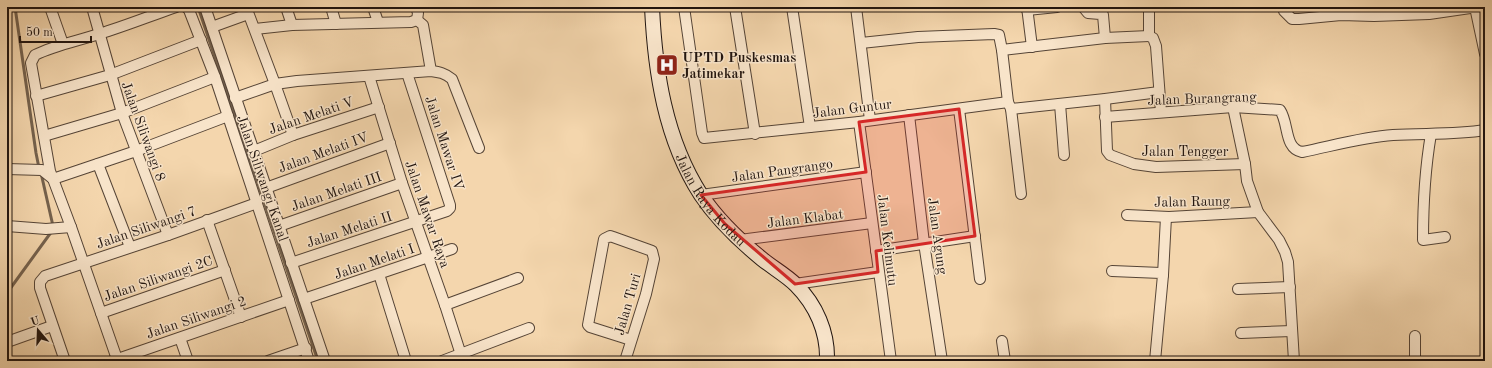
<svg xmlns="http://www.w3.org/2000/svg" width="1492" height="368" font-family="'Old Standard TT',serif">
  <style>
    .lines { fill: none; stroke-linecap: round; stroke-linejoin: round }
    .stream { stroke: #74614d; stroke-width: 3 }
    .street-casing { stroke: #554436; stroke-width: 12 }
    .secondary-casing { stroke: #20140f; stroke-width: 16 }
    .street { stroke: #f8e4ca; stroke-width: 10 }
    .secondary { stroke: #f8e4ca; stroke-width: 14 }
    .marked { fill: #d62828; fill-opacity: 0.2; stroke: #d62828; stroke-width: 3; stroke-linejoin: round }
    .labels { text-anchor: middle; stroke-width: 3; stroke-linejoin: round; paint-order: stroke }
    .poi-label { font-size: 14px; font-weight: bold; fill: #20140f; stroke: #f8e4ca; text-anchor: start }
    .street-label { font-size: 14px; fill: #20140f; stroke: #f8e4ca }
  </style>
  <rect width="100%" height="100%" fill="#f4d6ad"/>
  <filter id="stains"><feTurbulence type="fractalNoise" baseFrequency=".005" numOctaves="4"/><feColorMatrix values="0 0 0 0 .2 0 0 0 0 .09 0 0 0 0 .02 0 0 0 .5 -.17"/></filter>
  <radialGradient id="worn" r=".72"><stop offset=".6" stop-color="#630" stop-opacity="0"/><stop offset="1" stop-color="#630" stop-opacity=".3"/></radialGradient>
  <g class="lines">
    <g class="stream">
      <polyline points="15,7 36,153 39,168"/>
      <polyline points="198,7 318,361"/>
      <polyline points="41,173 53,226"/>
      <polyline points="7,293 52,231"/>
    </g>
    <g class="street-casing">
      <g id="street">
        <polyline points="50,7 63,44"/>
        <polyline points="92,7 122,113 168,235"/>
        <polyline points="186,7 189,10 215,77 309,361"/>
        <polyline points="205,7 325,361"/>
        <polyline points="246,7 275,84 293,135"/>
        <polyline points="286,7 292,25"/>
        <polyline points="331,7 336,24"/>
        <polyline points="373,7 378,22"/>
        <polyline points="416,7 418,13 417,20"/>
        <polyline points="684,7 702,133 704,138 859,122 1008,102"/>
        <polyline points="735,7 755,134"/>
        <polyline points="792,7 810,127"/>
        <polyline points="856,7 870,120"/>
        <polyline points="1027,7 1032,47"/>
        <polyline points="1083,7 1088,13 1100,14 1103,15 1105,38"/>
        <polyline points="1283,7 1284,11 1292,19 1299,19 1341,15 1374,16 1429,14 1477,7"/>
        <polyline points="1475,7 1485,54"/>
        <polyline points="1027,10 1057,7"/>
        <polyline points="417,20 423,25 431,71"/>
        <polyline points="212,27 248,14"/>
        <polyline points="255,29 292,25 411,22 417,20"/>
        <polyline points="1149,36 1153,38 1156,46 1161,112"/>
        <polyline points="1149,36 1149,7"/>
        <polyline points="861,43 918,37 994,34 999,35 1002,50 1008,102 1011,109 1021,194"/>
        <polyline points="1002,50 1105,38 1149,36"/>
        <polyline points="369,76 402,183 445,305 463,361"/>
        <polyline points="36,96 110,75 201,40"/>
        <path d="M235,98L275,84L297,81L431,71C439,72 445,73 452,79L479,148"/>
        <polyline points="1105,99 1107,151 1110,155 1134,164 1156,167 1245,164"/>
        <polyline points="1060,104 1064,155"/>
        <polyline points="1233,107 1245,164 1247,181 1258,212 1279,240 1285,252 1288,262 1294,361"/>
        <polyline points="959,109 980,279"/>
        <polyline points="1011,109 1105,99 1159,92"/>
        <polyline points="909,115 924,243 942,361"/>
        <path d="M1105,117L1233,107L1280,110C1289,123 1284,149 1302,152C1332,146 1363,137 1393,135C1424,133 1455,135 1485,130"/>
        <polyline points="859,122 891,361"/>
        <path d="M1431,134C1425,169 1423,204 1423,240L1445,237"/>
        <polyline points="44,136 122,113 215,77"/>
        <polyline points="254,151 293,135 379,107"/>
        <polyline points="98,164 130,247"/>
        <polyline points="7,169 42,170 52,178 56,178 136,151 228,116"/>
        <polyline points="266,188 390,143"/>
        <polyline points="701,195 866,172"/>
        <polyline points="1127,215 1169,217 1258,212"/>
        <polyline points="207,220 241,317"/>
        <polyline points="7,226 46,229 71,227"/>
        <polyline points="279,226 402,183"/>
        <polyline points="740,240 872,223"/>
        <polyline points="876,251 975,236"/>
        <polyline points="291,263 447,211 450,208 450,205 407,73"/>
        <polyline points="1112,271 1161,273 1163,275 1155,361"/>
        <polyline points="379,274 406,361"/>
        <polyline points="1163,275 1166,217"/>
        <polyline points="795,284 878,272"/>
        <polyline points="1238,289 1290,287"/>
        <polyline points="304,299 452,249"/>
        <polyline points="445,305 518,278"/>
        <polyline points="101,313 225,270"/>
        <polyline points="1241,333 1292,331"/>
        <polyline points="1415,336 1415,361"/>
        <polyline points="180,338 188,361"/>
        <polyline points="1002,341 1005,361"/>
        <polyline points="7,342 52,326"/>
        <path d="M117,359L71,227L50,171L31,63L35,55C55,45 78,41 99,34C125,26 150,16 176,7"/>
        <polyline points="65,361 40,288 40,282 45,276 168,235 257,203"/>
        <polyline points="112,361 289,300"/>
        <polyline points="268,361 306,348"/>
        <polyline points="442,361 529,328"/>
        <polyline points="625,361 646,294 654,259 652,251 613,237 610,236 604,239 588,325 590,327 631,340"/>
      </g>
    </g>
    <g class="secondary-casing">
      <g id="secondary">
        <path id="s1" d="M652,7C655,72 665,139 701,195C717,219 740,241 762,259C773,268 786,275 796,285C816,305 828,332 827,361"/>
      </g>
    </g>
    <use href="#street" class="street"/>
    <use href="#secondary" class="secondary"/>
  </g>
  <path class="marked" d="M959,109L975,236L876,251L878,272L795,284L725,224L701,195L866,172L859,122Z"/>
  <defs>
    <g id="hospital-square" transform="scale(1.15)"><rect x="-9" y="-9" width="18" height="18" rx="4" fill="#8f2418" stroke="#f8e4ca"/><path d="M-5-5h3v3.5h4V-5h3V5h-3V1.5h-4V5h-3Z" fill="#fff"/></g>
  </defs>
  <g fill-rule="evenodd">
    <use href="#hospital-square" x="667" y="65"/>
  </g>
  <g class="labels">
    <g class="poi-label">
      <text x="682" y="62">UPTD Puskesmas<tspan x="682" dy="16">Jatimekar</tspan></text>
    </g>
    <g class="street-label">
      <text transform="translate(1202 98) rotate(-2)" y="5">Jalan Burangrang</text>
      <text transform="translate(852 108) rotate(-7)" y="5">Jalan Guntur</text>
      <text transform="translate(311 115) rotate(-19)" y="5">Jalan Melati V</text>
      <text transform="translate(144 131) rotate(70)" y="5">Jalan Siliwangi 8</text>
      <text transform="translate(445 143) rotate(72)" y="5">Jalan Mawar IV</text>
      <text x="1185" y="156">Jalan Tengger</text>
      <text transform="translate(323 152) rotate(-20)" y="5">Jalan Melati IV</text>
      <text transform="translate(782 170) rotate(-8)" y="5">Jalan Pangrango</text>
      <text transform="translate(263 178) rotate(71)" y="5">Jalan Siliwangi Kanal</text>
      <text transform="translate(336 191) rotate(-19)" y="5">Jalan Melati III</text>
      <text dy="5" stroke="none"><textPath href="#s1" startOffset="206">Jalan Raya Kodau</textPath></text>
      <text transform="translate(1192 201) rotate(-1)" y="5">Jalan Raung</text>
      <text transform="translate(428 214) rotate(71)" y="5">Jalan Mawar Raya</text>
      <text transform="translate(805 218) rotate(-7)" y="5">Jalan Klabat</text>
      <text transform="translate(146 227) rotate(-19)" y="5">Jalan Siliwangi 7</text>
      <text transform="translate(349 229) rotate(-18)" y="5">Jalan Melati II</text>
      <text transform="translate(938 236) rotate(82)" y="5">Jalan Agung</text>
      <text transform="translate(888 240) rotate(83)" y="5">Jalan Kelimutu</text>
      <text transform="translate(374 261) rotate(-19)" y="5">Jalan Melati I</text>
      <text transform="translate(158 278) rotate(-19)" y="5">Jalan Siliwangi 2C</text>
      <text transform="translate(627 304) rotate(-74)" y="5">Jalan Turi</text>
      <text transform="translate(196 317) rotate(-19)" y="5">Jalan Siliwangi 2</text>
    </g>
  </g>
  <rect width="1492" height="368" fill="none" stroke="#f4d6ad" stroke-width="24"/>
  <rect x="8" y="8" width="1476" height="352" fill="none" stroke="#20140f" stroke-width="2"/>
  <rect x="12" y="12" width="1468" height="344" fill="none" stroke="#20140f"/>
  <g transform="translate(38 330) rotate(341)" stroke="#f8e4ca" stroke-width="3" paint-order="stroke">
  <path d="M0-3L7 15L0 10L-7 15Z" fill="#20140f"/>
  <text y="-6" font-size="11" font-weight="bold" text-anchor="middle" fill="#20140f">U</text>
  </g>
  <path d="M20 36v6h71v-6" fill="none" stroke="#20140f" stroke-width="2"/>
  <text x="26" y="36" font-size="12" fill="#20140f" stroke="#f8e4ca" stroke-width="3" paint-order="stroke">50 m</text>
  <rect width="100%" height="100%" filter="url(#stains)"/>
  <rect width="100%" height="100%" fill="url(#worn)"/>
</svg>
